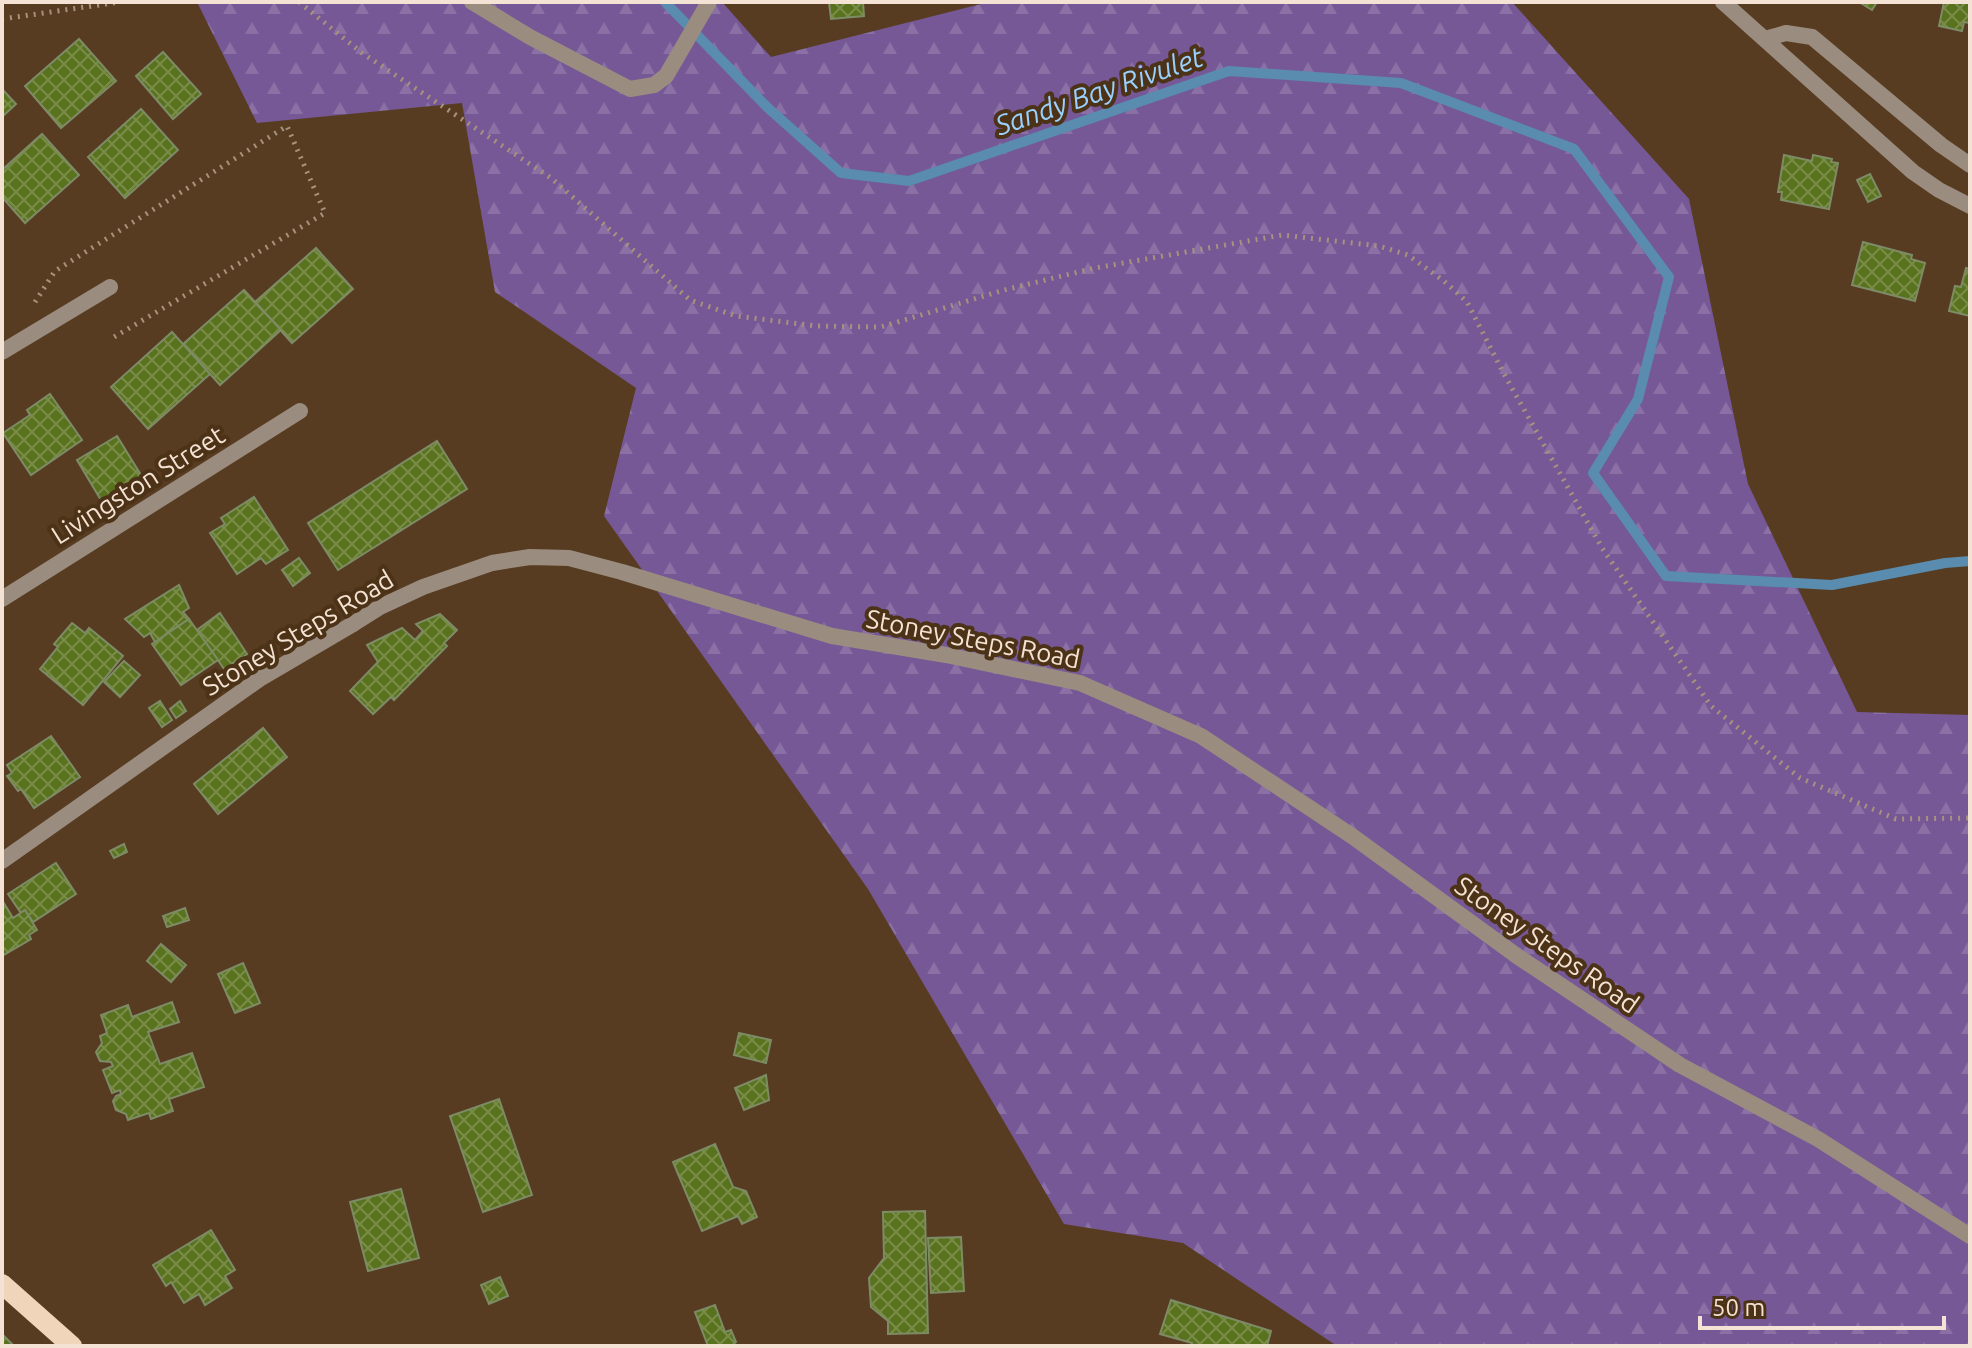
<svg xmlns="http://www.w3.org/2000/svg" width="1972" height="1348" font-family="Ubuntu,sans-serif">
  <style>
    .forest { fill: url(#forest-firs) }
    .lines { fill: none; stroke-linecap: round; stroke-linejoin: round }
    .stream { stroke: #598cae; stroke-width: 10 }
    .building { fill: url(#building-cross-hatch); stroke: #7d8b66; stroke-width: 2 }
    .path { stroke: #a7927d; stroke-width: 5; stroke-dasharray: 2 6; stroke-linecap: butt }
    .service { stroke: #9a8c7f; stroke-width: 16 }
    .minor { stroke: #9a8c7f; stroke-width: 16 }
    .primary { stroke: #f1d5ba; stroke-width: 20 }
    .labels { text-anchor: middle; stroke-width: 8; stroke-linejoin: round; paint-order: stroke }
    .street-label { font-size: 26px; fill: #f4e3d4; stroke: #4c3216 }
    .water-label { font-size: 28px; font-style: italic; fill: #9ad0fe; stroke: #4c3216 }
  </style>
  <defs>
    <pattern id="forest-firs" width="22" height="20" patternUnits="userSpaceOnUse" patternTransform="scale(2)"><rect width="22" height="20" fill="#765897"/><path d="M5 1l3.5 6h-7zM16 11l3.5 6h-7z" fill="#8a70a5"/></pattern>
    <pattern id="building-cross-hatch" width="8" height="8" patternUnits="userSpaceOnUse" patternTransform="scale(2)"><rect width="8" height="8" fill="#59721e"/><path d="M0 0l8 8M0 8l8-8" fill="none" stroke="#7a8d48"/></pattern>
  </defs>
  <rect width="100%" height="100%" fill="#573c21"/>
  <polygon class="forest" points="197,2 722,2 771,57 989,2 1512,2 1689,199 1748,484 1857,712 1970,715 1970,1346 1337,1346 1183,1243 1064,1224 868,889 604,516 636,388 495,292 462,103 257,123"/>
  <g class="lines">
    <polyline class="stream" points="665,2 767,107 841,173 909,181 1229,71 1401,83 1574,149 1669,277 1638,399 1593,473 1666,576 1832,585 1945,563 1970,561"/>
  </g>
  <g class="building">
    <polygon points="829,2 863,2 864,16 831,19"/>
    <polygon points="1859,2 1877,2 1872,10"/>
    <polygon points="1944,2 1970,2 1970,23 1964,22 1962,31 1939,26"/>
    <polygon points="79,39 116,81 61,128 25,86"/>
    <polygon points="163,52 201,94 173,119 136,76"/>
    <polygon points="2,89 16,104 2,117"/>
    <polygon points="141,109 178,150 125,198 88,157"/>
    <polygon points="42,134 79,175 25,223 2,197 2,170"/>
    <polygon points="1784,155 1812,161 1813,155 1832,159 1831,162 1838,163 1829,209 1781,200 1782,192 1778,192"/>
    <polygon points="1870,174 1881,196 1868,202 1857,180"/>
    <polygon points="1863,242 1912,255 1911,259 1925,263 1915,301 1852,285"/>
    <polygon points="316,248 353,289 292,343 255,302"/>
    <polygon points="1966,268 1970,269 1970,316 1949,311 1955,286 1961,287"/>
    <polygon points="244,290 281,330 220,385 183,344"/>
    <polygon points="172,332 210,374 148,429 111,387"/>
    <polygon points="50,394 82,440 31,475 3,433 30,415 27,410"/>
    <polygon points="117,436 144,480 104,505 77,460"/>
    <polygon points="437,441 467,489 338,570 308,523"/>
    <polygon points="254,497 288,550 266,564 261,558 237,574 210,533 225,524 221,518"/>
    <polygon points="299,558 310,573 293,586 282,570"/>
    <polygon points="179,585 189,608 183,612 189,619 155,642 150,633 144,637 125,619"/>
    <polygon points="220,613 247,654 224,669 197,630"/>
    <polygon points="440,614 457,630 444,643 447,646 394,700 391,697 373,714 350,691 378,662 367,645 402,628 415,640 423,631 416,624"/>
    <polygon points="189,619 218,660 181,685 152,644"/>
    <polygon points="72,623 85,633 89,628 123,656 83,705 40,669 58,647 54,644"/>
    <polygon points="124,661 140,675 120,697 104,682"/>
    <polygon points="160,701 172,720 162,727 149,708"/>
    <polygon points="180,701 186,711 176,718 170,709"/>
    <polygon points="263,728 287,757 218,814 194,784"/>
    <polygon points="51,736 80,777 34,808 21,789 18,791 7,776 12,773 7,765"/>
    <polygon points="124,844 127,852 114,858 110,851"/>
    <polygon points="56,863 76,894 33,922 25,910 21,913 8,894"/>
    <polygon points="2,900 13,918 25,910 37,930 29,935 31,939 2,956"/>
    <polygon points="185,908 189,920 167,927 163,916"/>
    <polygon points="161,944 186,965 171,982 147,961"/>
    <polygon points="243,963 260,1003 235,1013 218,974"/>
    <polygon points="172,1002 179,1022 148,1032 160,1064 192,1053 204,1087 169,1099 173,1111 151,1119 149,1113 128,1120 126,1114 116,1110 113,1101 116,1096 121,1094 120,1090 112,1093 103,1070 113,1066 111,1062 100,1061 96,1052 102,1043 100,1036 107,1033 101,1015 128,1005 132,1017"/>
    <polygon points="739,1033 771,1040 766,1063 734,1055"/>
    <polygon points="766,1075 769,1100 744,1110 735,1088"/>
    <polygon points="499,1099 532,1195 483,1212 450,1116"/>
    <polygon points="715,1144 733,1187 746,1191 757,1217 742,1224 738,1216 702,1231 673,1162"/>
    <polygon points="401,1189 419,1258 368,1271 350,1202"/>
    <polygon points="925,1211 928,1333 888,1334 888,1321 871,1307 869,1278 884,1258 883,1212"/>
    <polygon points="211,1230 235,1270 225,1276 232,1288 205,1305 199,1294 184,1303 171,1282 166,1286 153,1265"/>
    <polygon points="961,1237 964,1291 931,1293 928,1238"/>
    <polygon points="500,1277 508,1296 489,1304 481,1285"/>
    <polygon points="1171,1300 1271,1331 1267,1346 1191,1346 1192,1343 1160,1334"/>
    <polygon points="715,1305 725,1332 731,1330 736,1342 731,1346 708,1346 695,1312"/>
    <polygon points="2,1334 14,1346 2,1346"/>
  </g>
  <g class="lines">
    <g class="path">
      <polyline points="299,2 362,53 551,178 690,300 736,316 816,326 881,327 1004,290 1095,268 1282,235 1379,246 1408,255 1444,281 1467,302 1504,374 1602,548 1711,706 1800,778 1896,819 1970,818"/>
      <polyline points="2,19 120,2"/>
      <polyline points="35,302 55,271 287,126 325,213 109,340"/>
    </g>
    <g class="service">
      <polyline points="1765,39 1786,33 1812,37 1941,145 1970,165"/>
      <polyline points="353,624 380,607 423,587 492,563 530,557 569,558 622,572 832,636 946,655 1080,683 1201,736 1352,836 1517,956 1680,1065 1818,1139 1970,1236"/>
    </g>
    <g class="minor">
      <polyline points="472,2 530,37 630,89 654,85 666,76 709,2"/>
      <polyline points="1723,2 1913,172 1939,190 1970,206"/>
      <polyline points="2,352 110,287"/>
      <polyline points="2,599 300,411"/>
      <polyline points="2,861 261,678 353,624"/>
    </g>
    <polyline class="primary" points="2,1284 72,1346"/>
  </g>
  <g class="labels">
    <g class="street-label">
      <text transform="translate(138 485) rotate(-32)" y="9">Livingston Street</text>
      <text transform="translate(298 633) rotate(-31)" y="9">Stoney Steps Road</text>
      <text transform="translate(973 639) rotate(11)" y="9">Stoney Steps Road</text>
      <text transform="translate(1547 945) rotate(35)" y="9">Stoney Steps Road</text>
    </g>
    <g class="water-label">
      <text transform="translate(1099 91) rotate(-19)" y="10">Sandy Bay Rivulet</text>
    </g>
  </g>
  <rect width="1972" height="1348" fill="none" stroke="#f4e3d4" stroke-width="8"/>
  <path d="M1700 1316v12h244v-12" fill="none" stroke="#f4e3d4" stroke-width="4"/>
  <text x="1712" y="1316" font-size="24" fill="#f4e3d4" stroke="#4c3216" stroke-width="6" paint-order="stroke">50 m</text>
</svg>
